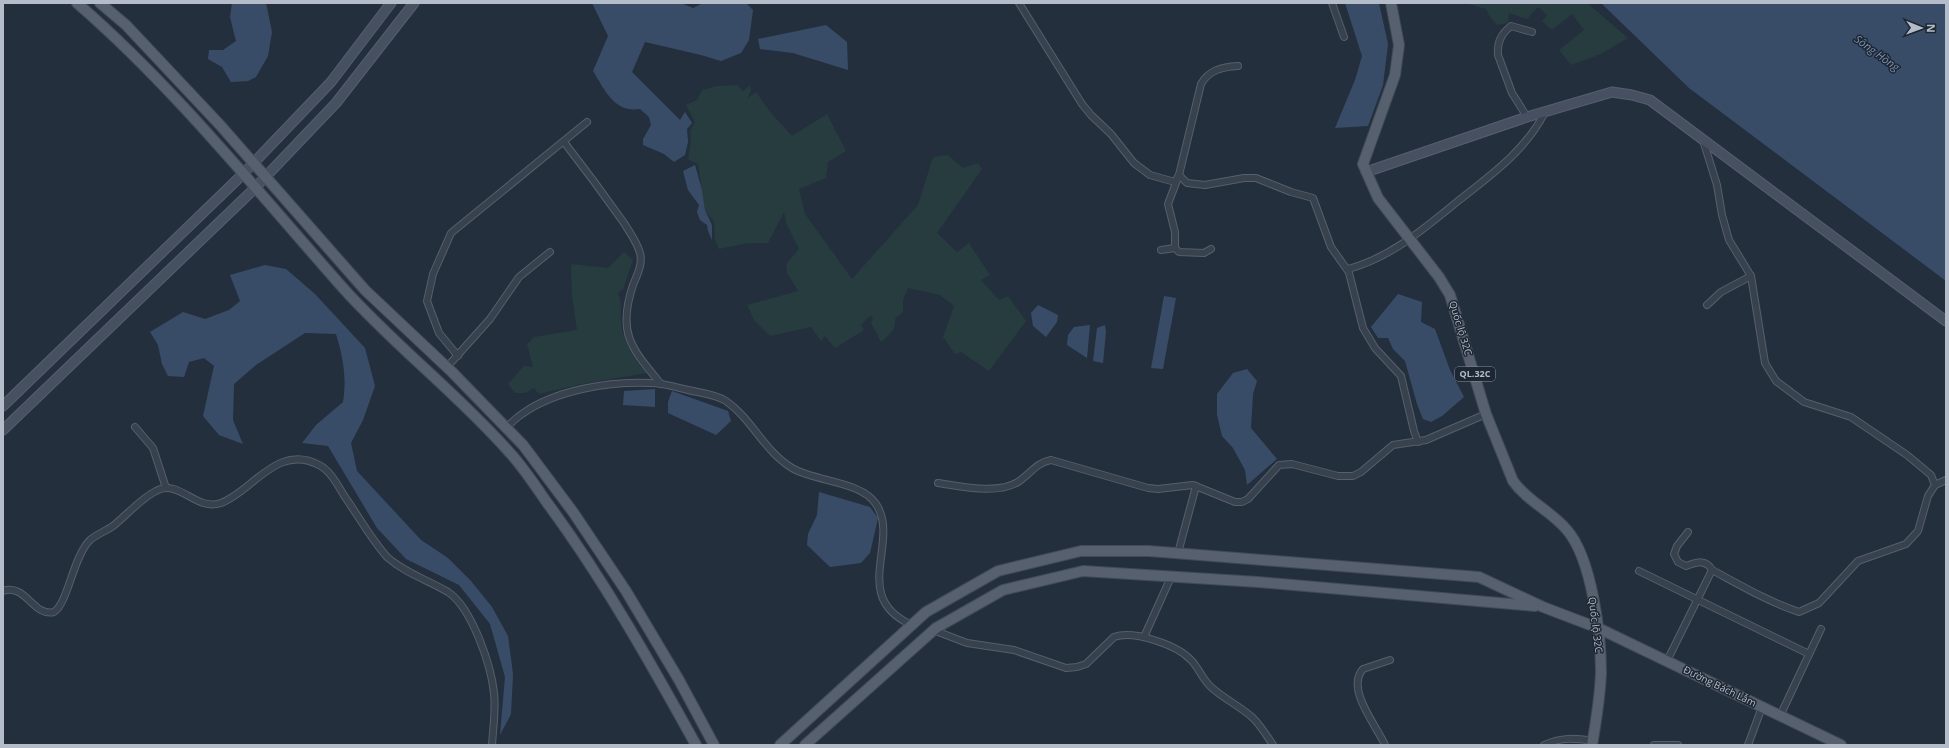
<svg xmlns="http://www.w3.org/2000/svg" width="1949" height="748" font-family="'Open Sans',sans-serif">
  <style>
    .green { fill: #263c3f }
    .water { fill: #394c67 }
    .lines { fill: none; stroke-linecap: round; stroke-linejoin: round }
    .street-casing { stroke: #565f6c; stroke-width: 8 }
    .secondary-casing { stroke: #565f6c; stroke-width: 11 }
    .primary-casing { stroke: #414a57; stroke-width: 12 }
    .street { stroke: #38414e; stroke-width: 6 }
    .secondary { stroke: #465061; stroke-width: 9 }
    .primary { stroke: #56606e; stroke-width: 10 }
    .labels { text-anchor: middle; stroke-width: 3; stroke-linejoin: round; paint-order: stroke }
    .shield { fill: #1d2633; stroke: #878f9c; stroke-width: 1 }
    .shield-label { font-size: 9px; font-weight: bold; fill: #b4bcc9 }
    .street-label { font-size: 10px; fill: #b4bcc9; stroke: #1d2633 }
    .water-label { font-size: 11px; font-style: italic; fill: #7c92b1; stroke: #1d2633 }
  </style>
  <rect width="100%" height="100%" fill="#242f3e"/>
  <g class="green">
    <polygon points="1465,3 1587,3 1628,38 1601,54 1571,65 1559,50 1584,30 1572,14 1552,30 1542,21 1547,15 1538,7 1527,19 1509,13 1508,23 1497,25 1490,17 1486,9"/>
    <path d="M737,85L743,91L750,85L751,91L747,99L756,92L771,113L792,136L827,114L846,151L828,162L826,178L799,189L805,214L852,279L918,205L933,157L948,155L963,168L978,163L982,169L937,233L957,252L969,243L990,275L981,280L999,300L1008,296L1026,321L989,371L961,352L955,354L943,337L954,306L940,295L908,288L903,300V312L895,319C896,331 889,335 881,342L871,323L873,318L870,316L861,325L864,330L835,348L825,336L821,341L811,327L770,336L754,320L747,305L798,291L787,273L786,264L799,249L786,223L784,212L768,243H748L719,249L715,240L714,222L705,210L698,164L688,159L691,141L690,131L695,122L686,105L697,100L702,90L717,86Z"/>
    <path d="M624,252L633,260L623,289L618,293C623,304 620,308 621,320C621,338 635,361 647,373L582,384L539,394L534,388L525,393H515L508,384L524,366L533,367L527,344L534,337L577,330L572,295L571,264L608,268Z"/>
  </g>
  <g class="water">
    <polygon points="232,3 266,3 272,32 268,56 256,77 248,81 231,82 222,67 208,59 209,50 223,50 236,41 230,17"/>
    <path d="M592,3H681L693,8L703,3H746L753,10L749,40L741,53L721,61L701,55L645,42L632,72L680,120L685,112L692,123L687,129L688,142L685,155L674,162L664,154L643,145V139L651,125L649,117L640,109C614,113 605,90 593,71L608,36Z"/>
    <polygon points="1345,3 1379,3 1388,44 1383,85 1368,126 1335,128 1355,80 1362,56"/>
    <polygon points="1601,3 1946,3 1946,281 1689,88"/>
    <polygon points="826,25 847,42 848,70 793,53 760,49 758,39"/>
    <polygon points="695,165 702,190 705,210 712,225 712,240 708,231 707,225 700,220 697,212 699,205 688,190 683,171"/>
    <path d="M265,265L286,269L315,294L365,348L375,386L363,420L351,443L357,471L421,540L448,558L471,581L492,607L508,636L513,674L511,714L500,735L505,677L490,624L459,585L406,559L377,528L328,446L302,443L316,425L343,402C347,378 343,357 336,334L305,333L256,365L234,384L233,420L243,444L219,435L203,416L214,366L204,358L189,362L184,377L168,376L162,364L158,345L150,332L183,312L205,319L229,310L240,301L230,275Z"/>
    <polygon points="1398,294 1422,302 1421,322 1435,329 1450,370 1464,397 1442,416 1431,422 1423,419 1417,404 1405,361 1393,349 1388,338 1378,338 1371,327"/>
    <polygon points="1164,296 1176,298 1163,369 1151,368"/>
    <polygon points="1038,305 1058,315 1057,322 1046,337 1033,326 1031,313"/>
    <polygon points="1090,325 1087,358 1067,345 1068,335 1074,327"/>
    <polygon points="1105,325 1106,332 1103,363 1093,361 1097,328"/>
    <polygon points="1247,369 1257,381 1253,394 1251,428 1277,459 1247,485 1245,470 1233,448 1222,436 1217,415 1217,394 1233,373"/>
    <polygon points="655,389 655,407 623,405 624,391"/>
    <polygon points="672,391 728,411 731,421 716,435 668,413 668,402"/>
    <polygon points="819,492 870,507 878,518 870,553 861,563 830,567 807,545 808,534 817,515"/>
  </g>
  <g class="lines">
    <g class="street-casing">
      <g id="street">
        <path d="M1019,3L1082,104L1091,115L1111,134L1134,163L1150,175L1175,182L1179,175L1187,183L1205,185L1244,178H1256L1291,192L1313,198L1331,247L1348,271V269C1390,258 1425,228 1458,201C1491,175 1526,150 1545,112"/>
        <polyline points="1332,3 1344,37"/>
        <path d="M1527,117L1512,93L1498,55C1497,42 1501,34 1511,26L1532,32"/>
        <path d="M564,142C585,169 605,196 624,223C630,233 637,242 640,253C643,264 637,275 633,285C617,333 631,348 661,384"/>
        <path d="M1211,249L1204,253L1179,252L1175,248V232L1168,204L1179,175L1201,84C1209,70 1222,67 1238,66"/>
        <polyline points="1161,250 1175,248"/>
        <polyline points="1348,269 1363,328 1375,348 1401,376 1414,431 1418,442"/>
        <polyline points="1707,305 1721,292 1751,276"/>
        <polyline points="458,356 439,333 427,301 433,274 451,233 587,122"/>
        <polyline points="447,367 490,319 519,277 550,252"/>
        <polyline points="135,427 153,448 166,488"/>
        <path d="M506,428C511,423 516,418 522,414C555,390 610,381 650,383C663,383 676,387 688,390C701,393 715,394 726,401C752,419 764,451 792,468C816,482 861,481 876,504C901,542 849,597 912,625"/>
        <path d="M938,483C960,486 997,495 1018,482C1029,475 1037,462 1051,460L1148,488L1158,489L1193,485L1235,502H1242L1248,499L1279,465L1292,464L1338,476H1353L1361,472L1393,445L1426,440L1486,414"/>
        <polyline points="1935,485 1946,480"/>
        <path d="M1688,532L1677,546L1674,554L1678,562L1686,566C1695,563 1706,558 1712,570C1740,585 1769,602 1799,612L1819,603L1858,561L1906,544L1918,531L1928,496L1935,485L1931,475L1907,455L1851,417L1804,402L1776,381L1765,363L1751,276L1729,240L1722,215L1717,185L1703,140"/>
        <polyline points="1178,553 1196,486"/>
        <polyline points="1639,571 1809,654"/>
        <path d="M3,591C26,583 33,617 54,612C68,603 73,557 90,540C97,534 106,531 113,526C127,515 140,499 156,491C179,478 196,512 221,503C253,491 277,443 319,465C331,471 338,486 345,497C359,517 371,539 387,557C405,573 428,580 448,592C472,608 491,665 494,693C496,710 493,728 492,745"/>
        <path d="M933,630L967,643L1014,650L1066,668L1077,667L1086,664L1114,637C1134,630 1177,645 1191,660C1199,668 1202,679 1211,687C1224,699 1240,706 1253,718C1261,726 1267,736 1273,745"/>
        <polyline points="1144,637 1171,577"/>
        <polyline points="1667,661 1712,570"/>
        <polyline points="1780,716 1821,629"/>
        <path d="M1385,745C1377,726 1345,689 1363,669L1390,660"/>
        <path d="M1544,745C1561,737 1575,738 1593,741"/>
        <polyline points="1654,745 1678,745"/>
        <polyline points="1748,745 1762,707"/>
      </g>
    </g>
    <g class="secondary-casing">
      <g id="secondary">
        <polyline points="1366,172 1527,117 1612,92 1632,95 1650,100 1946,321"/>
        <polyline points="3,406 243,174 331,82 391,3"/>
        <polyline points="3,430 254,189 336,103 414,3"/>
      </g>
    </g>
    <g class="primary-casing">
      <g id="primary">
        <path d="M77,3C175,88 257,191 343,288C395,346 458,394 510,453C524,468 536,487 548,504C604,580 650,662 696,745"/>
        <polyline points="100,3 126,25 220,125 365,290 452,372 523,445 573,512 626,591 679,680 714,745"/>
        <path d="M1391,3L1399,45L1395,75L1363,164L1378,198L1439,277L1450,295L1486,414L1513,481C1527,501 1551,511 1567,530C1592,559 1601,635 1601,673C1600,696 1596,722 1592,745"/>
        <polyline points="780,745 926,612 998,571 1081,551 1149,551 1479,577 1543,607 1598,628 1841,745"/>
        <polyline points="805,745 936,628 1003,590 1083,571 1258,582 1535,606"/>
      </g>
    </g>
    <use href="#street" class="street"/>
    <use href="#secondary" class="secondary"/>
    <use href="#primary" class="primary"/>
  </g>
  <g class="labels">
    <rect class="shield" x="1455" y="367" width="40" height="14" rx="3"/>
    <g class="shield-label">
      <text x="1475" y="377">QL.32C</text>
    </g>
    <g class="street-label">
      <text transform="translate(1461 328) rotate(73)" y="4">Quốc lộ 32C</text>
      <text transform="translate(1596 625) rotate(83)" y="4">Quốc lộ 32C</text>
      <text transform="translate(1720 686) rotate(26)" y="4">Đường Bách Lẫm</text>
    </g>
    <g class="water-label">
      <text transform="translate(1877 53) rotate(36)" y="4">Sông Hồng</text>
    </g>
  </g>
  <rect width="1949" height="748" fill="none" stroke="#b4bcc9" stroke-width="8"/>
  <g transform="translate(1921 28) rotate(91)" stroke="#1d2633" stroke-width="3" paint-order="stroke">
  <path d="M0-3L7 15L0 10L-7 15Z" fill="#b4bcc9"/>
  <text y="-6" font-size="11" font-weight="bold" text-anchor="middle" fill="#b4bcc9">N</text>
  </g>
</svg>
